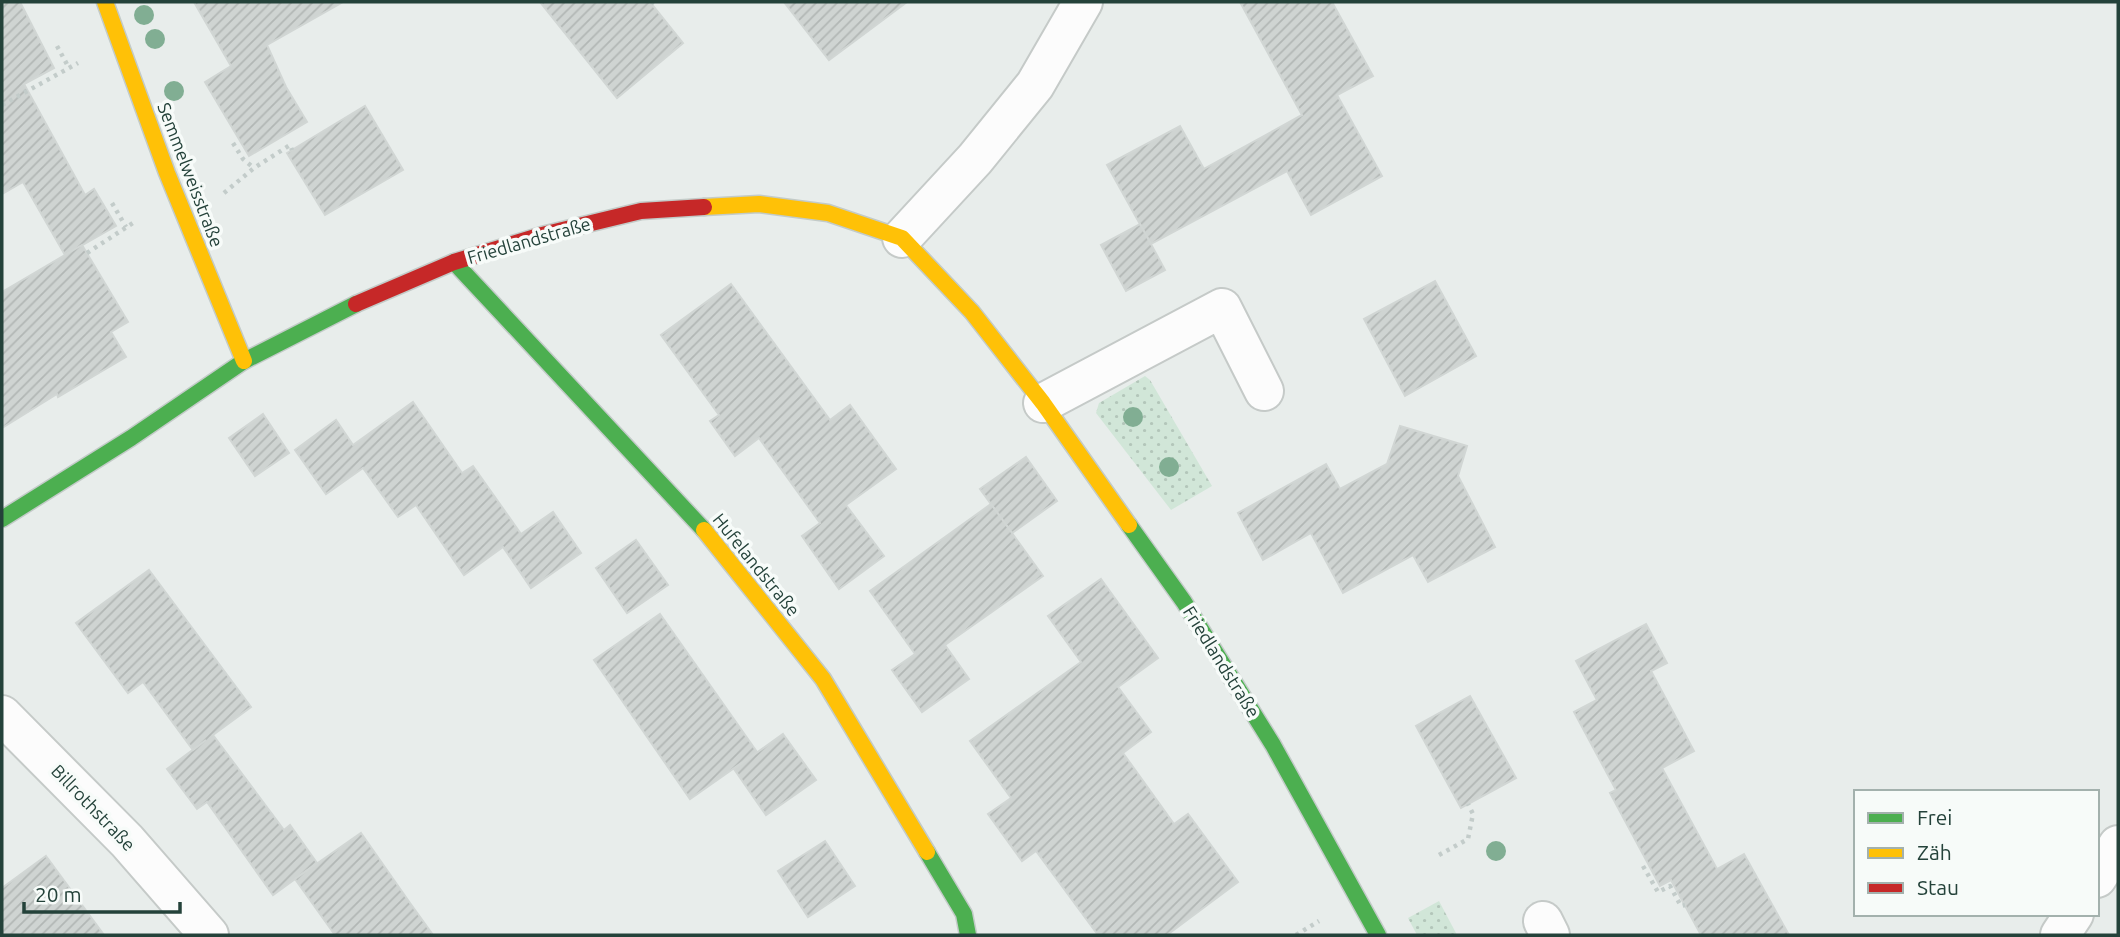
<svg xmlns="http://www.w3.org/2000/svg" width="2120" height="937" font-family="Ubuntu,sans-serif">
  <style>
    .grass { fill: url(#grass-dots) }
    .building { fill: url(#building-hatch); stroke: #d1d6d4; stroke-width: 2 }
    .lines { fill: none; stroke-linecap: round; stroke-linejoin: round }
    .street-casing { stroke: #c5cac8; stroke-width: 42 }
    .fast-casing { stroke: #c3cbc8; stroke-width: 19 }
    .slow-casing { stroke: #c3cbc8; stroke-width: 19 }
    .jam-casing { stroke: #c3cbc8; stroke-width: 19 }
    .path { stroke: #c3ccca; stroke-width: 4.5; stroke-dasharray: 3.5 5; stroke-linecap: butt }
    .street { stroke: #fcfcfc; stroke-width: 38 }
    .fast { stroke: #4caf50; stroke-width: 16 }
    .slow { stroke: #ffc107; stroke-width: 16 }
    .jam { stroke: #c62828; stroke-width: 16 }
    .tree { fill: #81ae93 }
    .labels { text-anchor: middle; stroke-width: 7; stroke-linejoin: round; paint-order: stroke }
    .street-label { font-size: 18px; fill: #24423a; stroke: #f7fbf9 }
  </style>
  <defs>
    <pattern id="grass-dots" width="8" height="8" patternUnits="userSpaceOnUse" patternTransform="scale(1.75)"><rect width="8" height="8" fill="#d1e6d8"/><path d="M2 2h.1M6 6h.1" fill="none" stroke="#b3c6ba" stroke-width="1.8" stroke-linecap="round"/></pattern>
    <pattern id="building-hatch" width="6" height="6" patternUnits="userSpaceOnUse" patternTransform="scale(1.75)"><rect width="6" height="6" fill="#cfd4d2"/><path d="M-1 1l2-2M0 6l6-6M5 7l2-2" fill="none" stroke="#b2b7b5"/></pattern>
  </defs>
  <rect width="100%" height="100%" fill="#e8edeb"/>
  <g class="grass">
    <polygon points="1145,376 1150,380 1212,486 1171,510 1096,413 1099,403"/>
    <polygon points="1439,901 1457,935 1417,935 1408,918"/>
  </g>
  <g class="building">
    <polygon points="2,2 20,2 54,68 24,84 85,195 94,189 116,226 65,255 23,182 2,194"/>
    <polygon points="194,2 343,2 267,45 286,87 307,122 249,156 205,82 231,66"/>
    <polygon points="540,2 650,2 683,43 617,98"/>
    <polygon points="784,2 907,2 829,60"/>
    <polygon points="1240,2 1332,2 1373,76 1337,95 1382,176 1311,215 1287,171 1151,244 1107,165 1180,126 1204,169 1302,115"/>
    <polygon points="365,106 403,170 325,215 287,153"/>
    <polygon points="1140,224 1165,270 1126,291 1101,245"/>
    <polygon points="82,245 128,322 111,332 126,357 58,397 57,394 2,428 2,292"/>
    <polygon points="1435,281 1476,356 1405,396 1364,319"/>
    <polygon points="731,284 830,420 850,405 896,469 846,505 884,556 839,589 802,536 820,523 759,438 735,456 710,421 719,415 661,335"/>
    <polygon points="413,402 462,473 473,466 521,534 553,512 581,553 531,588 503,547 464,575 416,505 398,517 363,468 326,494 295,450 336,420 353,445"/>
    <polygon points="263,414 289,453 255,476 229,438"/>
    <polygon points="1400,426 1467,446 1458,476 1495,547 1428,582 1413,555 1343,593 1311,533 1263,560 1238,513 1326,464 1340,489 1387,464"/>
    <polygon points="1026,457 1057,501 1012,533 980,489"/>
    <polygon points="991,504 1043,576 945,645 969,679 922,712 892,670 915,654 870,591"/>
    <polygon points="636,540 668,585 627,613 596,568"/>
    <polygon points="149,570 251,707 213,735 284,830 290,825 317,863 273,895 207,802 197,809 167,769 206,740 193,750 143,682 128,693 76,623"/>
    <polygon points="1101,579 1158,658 1118,687 1151,732 1123,753 1174,824 1188,814 1238,882 1167,935 1098,935 1036,851 1022,861 988,814 1011,798 970,741 1081,662 1048,616"/>
    <polygon points="660,614 757,752 690,799 594,660"/>
    <polygon points="1646,624 1667,663 1651,671 1694,751 1662,768 1717,869 1744,854 1789,935 1701,935 1671,880 1660,886 1610,793 1616,790 1574,712 1597,700 1576,661"/>
    <polygon points="1470,696 1516,778 1461,808 1416,726"/>
    <polygon points="783,734 816,780 766,815 734,769"/>
    <polygon points="361,833 410,903 433,935 335,935 295,879"/>
    <polygon points="825,841 855,886 808,917 778,871"/>
    <polygon points="46,856 104,935 2,935 2,888"/>
  </g>
  <g class="lines">
    <g class="street-casing">
      <g id="street">
        <polyline points="902,238 975,159 1035,85 1083,2"/>
        <polyline points="1043,403 1222,308 1264,391"/>
        <polyline points="2,715 127,841 209,935"/>
        <polyline points="2097,878 2118,845"/>
        <polyline points="1543,921 1550,935"/>
        <polyline points="2060,935 2074,914"/>
      </g>
    </g>
    <g class="fast-casing">
      <g id="fast">
        <polyline points="454,262 704,530"/>
        <polyline points="2,519 131,438 244,361 356,304"/>
        <polyline points="1129,525 1184,602 1273,745 1378,935"/>
        <polyline points="927,852 964,914 968,935"/>
      </g>
    </g>
    <g class="slow-casing">
      <g id="slow">
        <polyline points="105,2 167,173 244,361"/>
        <polyline points="704,207 759,204 828,213 902,238 972,312 1043,403 1129,525"/>
        <polyline points="704,530 823,679 927,852"/>
      </g>
    </g>
    <g class="jam-casing">
      <polyline id="jam" points="356,304 454,262 542,235 641,211 704,207"/>
    </g>
    <g class="path">
      <polyline points="651,4 653,2"/>
      <polyline points="57,46 69,68"/>
      <polyline points="2,105 78,63"/>
      <polyline points="233,143 243,159 254,168"/>
      <polyline points="224,193 254,168 290,145 292,150"/>
      <polyline points="112,203 126,227"/>
      <polyline points="87,253 136,221"/>
      <polyline points="1439,855 1468,839 1473,814 1468,804"/>
      <polyline points="1643,866 1658,892 1670,886 1681,906 1685,905"/>
      <polyline points="1296,935 1319,921"/>
    </g>
    <use href="#street" class="street"/>
    <use href="#fast" class="fast"/>
    <use href="#slow" class="slow"/>
    <use href="#jam" class="jam"/>
  </g>
  <g class="tree">
    <circle cx="144" cy="15" r="10"/>
    <circle cx="155" cy="39" r="10"/>
    <circle cx="174" cy="91" r="10"/>
    <circle cx="1133" cy="417" r="10"/>
    <circle cx="1169" cy="467" r="10"/>
    <circle cx="1496" cy="851" r="10"/>
  </g>
  <g class="labels">
    <g class="street-label">
      <text transform="translate(190 175) rotate(69)" y="6">Semmelweisstraße</text>
      <text transform="translate(529 241) rotate(-16)" y="6">Friedlandstraße</text>
      <text transform="translate(756 565) rotate(51)" y="6">Hufelandstraße</text>
      <text transform="translate(1221 662) rotate(58)" y="6">Friedlandstraße</text>
      <text transform="translate(93 808) rotate(46)" y="6">Billrothstraße</text>
    </g>
  </g>
  <rect width="2120" height="937" fill="none" stroke="#24423a" stroke-width="7"/>
  <rect x="1854" y="790" width="245" height="126" fill="#f7fbf9" stroke="#a3b1ad" stroke-width="2"/>
  <rect x="1868" y="813" width="35" height="10" fill="#4caf50" stroke="#a3b1ad" stroke-width="2"/>
  <text x="1917" y="825" font-size="21" fill="#24423a">Frei</text>
  <rect x="1868" y="848" width="35" height="10" fill="#ffc107" stroke="#a3b1ad" stroke-width="2"/>
  <text x="1917" y="860" font-size="21" fill="#24423a">Zäh</text>
  <rect x="1868" y="883" width="35" height="10" fill="#c62828" stroke="#a3b1ad" stroke-width="2"/>
  <text x="1917" y="895" font-size="21" fill="#24423a">Stau</text>
  <path d="M24 902v10h156v-10" fill="none" stroke="#24423a" stroke-width="3.5"/>
  <text x="35" y="902" font-size="21" fill="#24423a" stroke="#f7fbf9" stroke-width="5" paint-order="stroke">20 m</text>
</svg>
